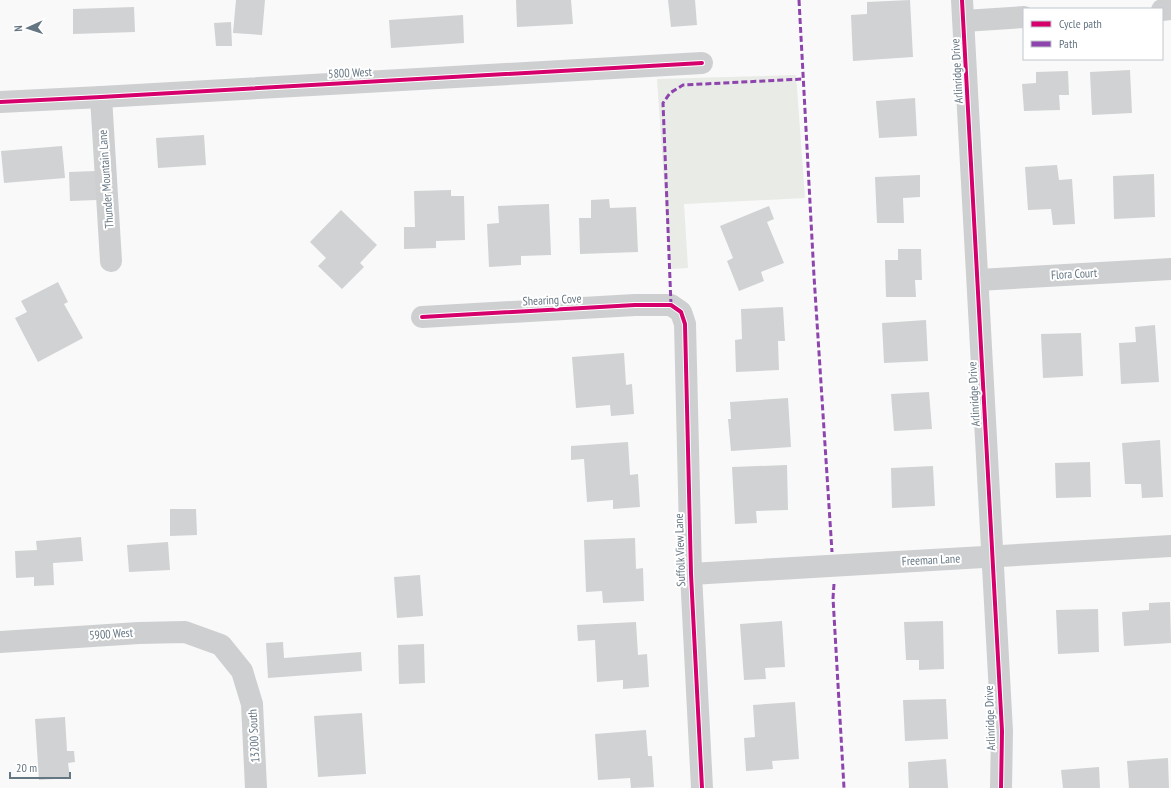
<svg xmlns="http://www.w3.org/2000/svg" width="1171" height="788" font-family="'PT Sans Narrow',sans-serif">
  <style>
    .green { fill: #e8ebe6 }
    .building { fill: #d0d2d3 }
    .lines { fill: none; stroke-linecap: round; stroke-linejoin: round }
    .minor { stroke: #cecfd0; stroke-width: 22 }
    .quiet { stroke: #8e44ad; stroke-width: 3; stroke-dasharray: 6 3; stroke-linecap: butt }
    .cycleway-casing { stroke: #fff; stroke-width: 6 }
    .cycleway { stroke: #d6006c; stroke-width: 4 }
    .labels { text-anchor: middle; stroke-width: 4; stroke-linejoin: round; paint-order: stroke }
    .street-label { font-size: 12px; fill: #657683; stroke: #fff }
  </style>
  <rect width="100%" height="100%" fill="#f9f9f9"/>
  <polygon class="green" points="796,75 805,198 684,204 688,268 670,269 657,79"/>
  <g class="building">
    <polygon points="236,0 265,0 262,35 233,33"/>
    <polygon points="516,0 571,0 573,24 517,27"/>
    <polygon points="668,0 695,0 697,25 671,27"/>
    <polygon points="910,0 913,57 853,61 851,15 867,14 867,2"/>
    <polygon points="134,7 135,32 73,34 73,9"/>
    <polygon points="463,15 464,43 391,48 389,20"/>
    <polygon points="231,22 232,46 216,46 214,23"/>
    <polygon points="1130,70 1132,113 1092,115 1090,72"/>
    <polygon points="1068,71 1069,95 1059,95 1060,110 1024,111 1022,84 1036,83 1036,72"/>
    <polygon points="915,98 917,136 879,138 876,101"/>
    <polygon points="204,135 206,165 158,168 156,138"/>
    <polygon points="62,146 65,178 4,183 1,151"/>
    <polygon points="1057,165 1059,180 1072,179 1075,224 1053,225 1051,209 1028,210 1025,167"/>
    <polygon points="96,171 97,200 70,201 69,172"/>
    <polygon points="1154,174 1155,217 1114,219 1113,176"/>
    <polygon points="920,175 920,197 903,198 904,223 877,223 875,177"/>
    <polygon points="451,190 451,196 464,196 465,240 436,241 436,248 404,249 404,227 415,227 414,191"/>
    <polygon points="609,199 610,208 636,207 638,252 580,254 579,218 591,218 591,200"/>
    <polygon points="549,204 551,255 521,256 521,265 489,267 487,224 499,223 498,206"/>
    <polygon points="769,206 774,219 767,222 784,263 761,272 764,281 739,291 727,261 733,258 720,226"/>
    <polygon points="341,210 377,245 360,263 364,267 342,289 318,266 326,258 310,242"/>
    <polygon points="898,249 921,249 922,280 915,280 916,297 886,297 885,260 898,260"/>
    <polygon points="58,282 68,302 64,304 83,338 38,362 15,318 27,312 21,301"/>
    <polygon points="783,307 785,341 778,341 779,370 736,372 735,340 742,339 741,309"/>
    <polygon points="926,320 928,361 884,363 882,323"/>
    <polygon points="1155,325 1159,382 1121,384 1119,343 1136,342 1135,327"/>
    <polygon points="1081,333 1083,376 1043,378 1041,334"/>
    <polygon points="624,353 626,385 632,384 634,414 611,416 610,405 576,408 572,357"/>
    <polygon points="929,392 932,429 894,431 891,394"/>
    <polygon points="788,398 791,447 731,451 728,419 731,419 730,402"/>
    <polygon points="1160,440 1163,497 1142,498 1141,484 1125,484 1122,443"/>
    <polygon points="628,442 630,475 638,474 640,507 613,509 613,500 587,502 584,459 571,460 571,446"/>
    <polygon points="1090,462 1091,497 1056,498 1055,463"/>
    <polygon points="787,465 788,510 756,511 757,523 735,524 732,467"/>
    <polygon points="933,466 935,506 892,508 891,468"/>
    <polygon points="170,509 196,509 197,535 170,536"/>
    <polygon points="81,537 83,561 53,563 54,585 34,586 34,577 16,578 15,551 37,550 36,541"/>
    <polygon points="635,538 636,569 643,568 644,601 603,603 602,591 586,592 584,540"/>
    <polygon points="168,542 170,570 129,572 127,545"/>
    <polygon points="420,575 423,616 397,618 394,577"/>
    <polygon points="1170,602 1171,643 1124,646 1122,612 1149,610 1149,603"/>
    <polygon points="1098,609 1099,652 1058,654 1056,610"/>
    <polygon points="782,621 785,667 765,668 766,679 744,680 740,624"/>
    <polygon points="943,621 944,669 919,670 919,660 906,660 904,622"/>
    <polygon points="636,622 638,655 647,654 649,687 623,689 623,680 597,682 595,640 578,641 577,625"/>
    <polygon points="283,642 284,658 361,652 362,671 268,678 266,643"/>
    <polygon points="424,644 425,683 399,684 398,645"/>
    <polygon points="946,699 948,739 905,741 903,700"/>
    <polygon points="795,702 799,759 772,761 773,769 746,771 744,738 755,737 753,705"/>
    <polygon points="362,713 366,774 318,777 314,716"/>
    <polygon points="65,717 67,751 74,751 75,762 68,763 70,778 39,780 35,719"/>
    <polygon points="646,730 648,756 652,756 654,787 631,788 630,778 598,780 595,734"/>
    <polygon points="1168,758 1169,788 1129,788 1127,761"/>
    <polygon points="946,759 948,788 909,788 908,762"/>
    <polygon points="1099,767 1100,788 1063,788 1061,770"/>
  </g>
  <g class="lines">
    <g class="minor">
      <polyline points="962,0 1002,731 1001,788"/>
      <polyline points="1162,10 1171,9"/>
      <polyline points="964,21 1024,17"/>
      <polyline points="101,97 111,261"/>
      <polyline points="0,102 101,97 702,63"/>
      <polyline points="978,280 1171,269"/>
      <polyline points="422,317 635,305 671,305 681,312 685,324 691,574 702,788"/>
      <polyline points="691,574 1171,546"/>
      <polyline points="0,642 139,633 185,632 221,645 242,671 252,704 256,788"/>
    </g>
    <g class="quiet">
      <polyline points="799,0 814,276 832,552"/>
      <polyline points="671,305 663,103 670,93 683,85 803,79"/>
      <polyline points="834,584 833,598 844,788"/>
    </g>
    <g class="cycleway-casing">
      <g id="cycleway">
        <polyline points="962,0 1002,731 1001,788"/>
        <polyline points="0,102 101,97 702,63"/>
        <polyline points="422,317 635,305 671,305 681,312 685,324 691,574 702,788"/>
      </g>
    </g>
    <use href="#cycleway" class="cycleway"/>
  </g>
  <g class="labels">
    <g class="street-label">
      <text transform="translate(957 71) rotate(-93)" y="4">Arlinridge Drive</text>
      <text transform="translate(350 73) rotate(-3)" y="4">5800 West</text>
      <text transform="translate(106 179) rotate(-94)" y="4">Thunder Mountain Lane</text>
      <text transform="translate(1074 274) rotate(-3)" y="4">Flora Court</text>
      <text transform="translate(552 300) rotate(-3)" y="4">Shearing Cove</text>
      <text transform="translate(974 394) rotate(-93)" y="4">Arlinridge Drive</text>
      <text transform="translate(680 550) rotate(-92)" y="4">Suffolk View Lane</text>
      <text transform="translate(931 560) rotate(-3)" y="4">Freeman Lane</text>
      <text transform="translate(111 634) rotate(-4)" y="4">5900 West</text>
      <text transform="translate(990 718) rotate(-92)" y="4">Arlinridge Drive</text>
      <text transform="translate(254 736) rotate(-93)" y="4">13200 South</text>
    </g>
  </g>
  <rect x="1023" y="8" width="140" height="52" fill="#ffffff" stroke="#c1c8cd"/>
  <rect x="1031" y="21" width="20" height="6" fill="#d6006c" stroke="#c1c8cd"/>
  <text x="1059" y="28" font-size="12" fill="#657683">Cycle path</text>
  <rect x="1031" y="41" width="20" height="6" fill="#8e44ad" stroke="#c1c8cd"/>
  <text x="1059" y="48" font-size="12" fill="#657683">Path</text>
  <g transform="translate(28 28) rotate(267)" stroke="#ffffff" stroke-width="3" paint-order="stroke">
  <path d="M0-3L7 15L0 10L-7 15Z" fill="#657683"/>
  <text y="-6" font-size="11" font-weight="bold" text-anchor="middle" fill="#657683">N</text>
  </g>
  <path d="M10 772v6h60v-6" fill="none" stroke="#657683" stroke-width="2"/>
  <text x="16" y="772" font-size="12" fill="#657683" stroke="#ffffff" stroke-width="3" paint-order="stroke">20 m</text>
</svg>
